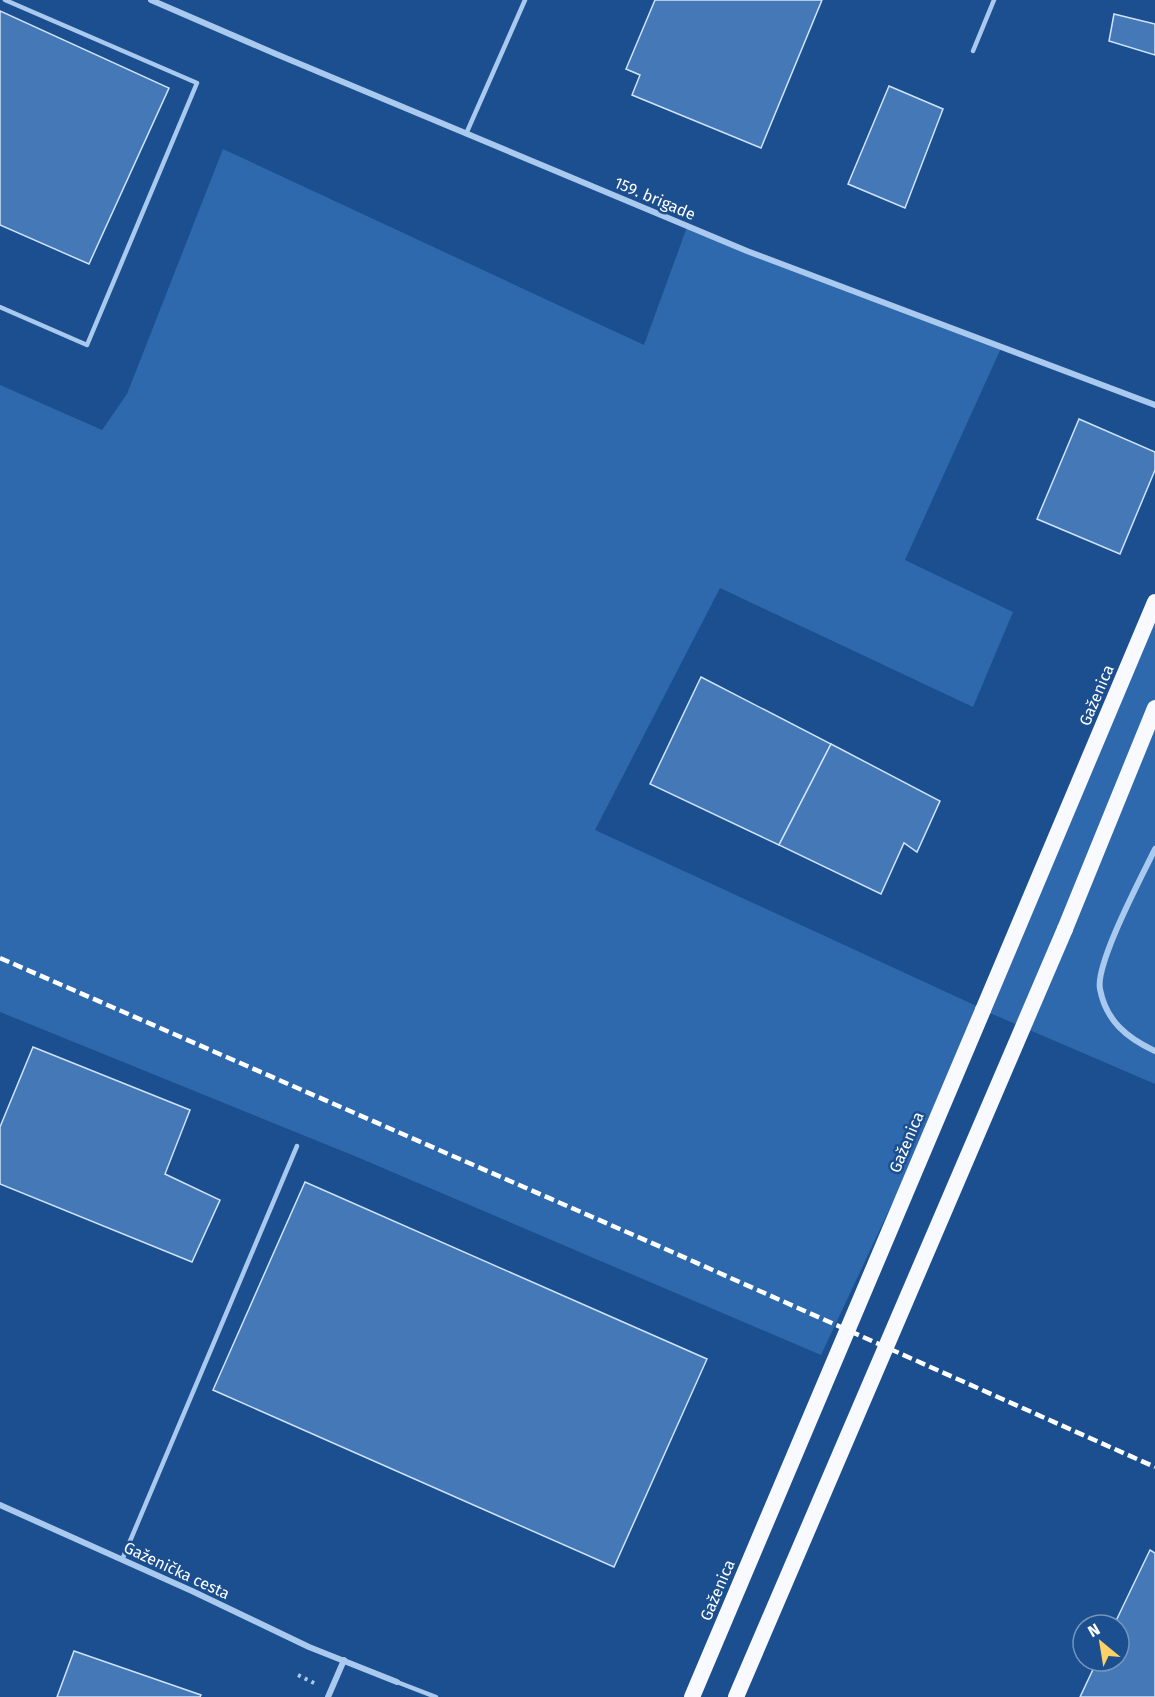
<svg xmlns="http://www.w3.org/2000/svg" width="1155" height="1697" font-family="'Fira Sans',sans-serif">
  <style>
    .green { fill: #2e69ad }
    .building { fill: #4478b7; stroke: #cfe3fa; stroke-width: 1.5 }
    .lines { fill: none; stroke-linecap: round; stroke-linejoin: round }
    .path { stroke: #a9c9ee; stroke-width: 4; stroke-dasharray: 3 4.5; stroke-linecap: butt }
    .service { stroke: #a9c9ee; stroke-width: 4.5 }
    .minor { stroke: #a9c9ee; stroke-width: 6 }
    .trunk { stroke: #f8faff; stroke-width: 16 }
    .rail { stroke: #fff; stroke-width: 4.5; stroke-dasharray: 10 4.5; stroke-linecap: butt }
    .trunk-bridge { stroke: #f8faff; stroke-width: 16 }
    .labels { text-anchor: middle; stroke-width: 5; stroke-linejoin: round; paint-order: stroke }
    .street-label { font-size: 16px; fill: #fff; stroke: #1b4f8f }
  </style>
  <rect width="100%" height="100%" fill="#1b4f8f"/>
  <polygon class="green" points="223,149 644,345 687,227 1002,346 905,560 1013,612 973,707 720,588 595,830 983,1009 1155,602 1155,1084 983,1010 821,1355 357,1157 0,1012 0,385 102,430 127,394"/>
  <g class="building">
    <polygon points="655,0 822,0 761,148 632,95 640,75 626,69"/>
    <polygon points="0,11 169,88 89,264 0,225"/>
    <polygon points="1114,14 1155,24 1155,55 1109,41"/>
    <polygon points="889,86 943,109 905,208 848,184"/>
    <polygon points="1079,419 1155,452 1155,470 1120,554 1037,519"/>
    <polygon points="701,677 831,744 779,845 650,784"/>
    <polygon points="831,744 940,801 917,852 904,843 881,894 779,845"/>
    <polygon points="33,1047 190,1110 165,1174 220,1200 192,1262 0,1184 0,1127"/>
    <polygon points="305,1182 707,1359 614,1567 213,1390"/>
    <polygon points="1150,1550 1155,1553 1155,1697 1080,1697 1097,1661 1119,1661 1119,1625 1114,1625"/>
    <polygon points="74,1651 201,1695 200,1697 57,1697"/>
  </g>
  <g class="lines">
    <polyline class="path" points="298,1675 316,1684"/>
    <g class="service">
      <polyline points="973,51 994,0"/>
      <polyline points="466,134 525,0"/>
      <polyline points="0,307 87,345 197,83 5,0"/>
      <polyline points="122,1560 297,1146"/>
      <polyline points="397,1682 436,1697"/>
    </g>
    <g class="minor">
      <polyline points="151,0 276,54 747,251 1155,405"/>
      <path d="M1155,849C1142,876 1095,964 1100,989C1106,1021 1127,1038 1155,1051"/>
      <polyline points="0,1505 192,1591 309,1647 397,1682"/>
      <polyline points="328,1697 344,1660"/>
    </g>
    <g class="trunk">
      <polyline points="1065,929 1155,708"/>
      <polyline points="983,1010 1155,602"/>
    </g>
    <polyline class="rail" points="0,958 661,1247 1155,1467"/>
    <g class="trunk-bridge">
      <polyline points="692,1697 983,1010"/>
      <polyline points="736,1697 1065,929"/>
    </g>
  </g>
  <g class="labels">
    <g class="street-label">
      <text transform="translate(655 198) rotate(23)" y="6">159. brigade</text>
      <text transform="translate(1096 695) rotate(-67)" y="6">Gaženica</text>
      <text transform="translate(906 1142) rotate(-67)" y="6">Gaženica</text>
      <text transform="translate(177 1570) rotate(25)" y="6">Gaženička cesta</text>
      <text transform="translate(717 1590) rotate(-67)" y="6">Gaženica</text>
    </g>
  </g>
  <g transform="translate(1101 1643) rotate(330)"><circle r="28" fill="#1b4f8f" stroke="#7695bc" stroke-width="1.5"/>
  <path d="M0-4.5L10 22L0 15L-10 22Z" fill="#ffd166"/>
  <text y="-9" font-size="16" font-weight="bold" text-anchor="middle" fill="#ffffff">N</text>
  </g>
</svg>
